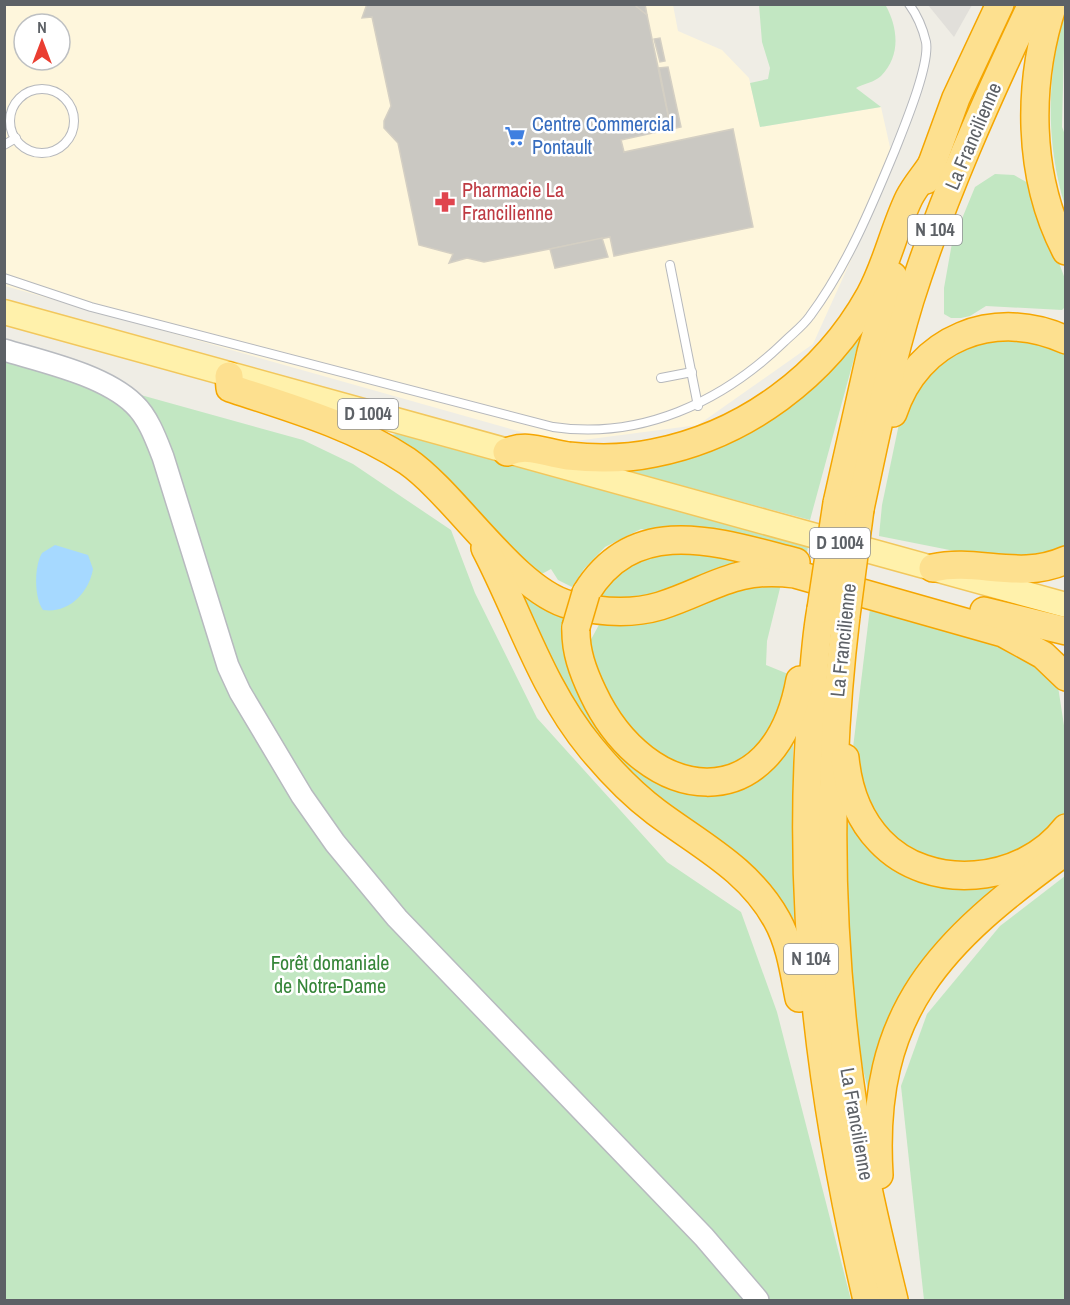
<svg xmlns="http://www.w3.org/2000/svg" width="1070" height="1305" font-family="'Archivo Narrow',sans-serif">
  <style>
    .commercial { fill: #fef6dc; fill-rule: evenodd }
    .industrial { fill: #e1dfda }
    .green { fill: #c2e7c2 }
    .water { fill: #a6d9ff }
    .building { fill: #cac8c2; stroke: #d4cfc3; stroke-width: 1.5 }
    .lines { fill: none; stroke-linecap: round; stroke-linejoin: round }
    .lane-casing { stroke: #b6b8bc; stroke-width: 10 }
    .secondary-casing { stroke: #b7babf; stroke-width: 24 }
    .primary-casing { stroke: #f2c75c; stroke-width: 27 }
    .highway-casing { stroke: #f5a600; stroke-width: 30 }
    .lane { stroke: #fff; stroke-width: 8 }
    .secondary { stroke: #fff; stroke-width: 21 }
    .primary { stroke: #fff1ab; stroke-width: 24 }
    .highway { stroke: #fde08f; stroke-width: 27 }
    .highway-bridge-casing { stroke: #f5a600; stroke-width: 30; stroke-linecap: butt }
    .highway-bridge { stroke: #fde08f; stroke-width: 27 }
    .labels { text-anchor: middle; stroke-width: 5; stroke-linejoin: round; paint-order: stroke }
    .shield { fill: #fff; stroke: #8e9094; stroke-width: 1.5 }
    .shield-label { font-size: 18px; font-weight: bold; fill: #5d6166 }
    .shop-label { font-size: 20px; fill: #366cbe; stroke: #fff; text-anchor: start }
    .street-label { font-size: 20px; fill: #5d6166; stroke: #fff }
    .health-label { font-size: 20px; fill: #be3a42; stroke: #fff; text-anchor: start }
    .park-label { font-size: 20px; fill: #358538; stroke: #fff }
  </style>
  <rect width="100%" height="100%" fill="#efede5"/>
  <path class="commercial" d="M4,5H673L678,31L722,50L749,78L760,127L881,107L894,165L813,344L698,425L560,443L5,286ZM24,24H60V60H24Z"/>
  <polygon class="industrial" points="928,5 972,5 954,37"/>
  <g class="green">
    <path d="M759,5L886,6C898,28 901,56 881,76C875,82 863,84 856,88L881,107L760,127L750,83L768,79L770,68L762,42Z"/>
    <path d="M1065,8L1062,127L1066,137L1065,206C1045,140 1047,74 1065,8Z"/>
    <polygon points="995,174 1014,175 1030,184 1065,279 1065,307 1062,310 986,306 970,316 961,318 951,318 944,314 944,288 952,243 975,187"/>
    <polygon points="865,318 810,520 616,468 728,442 767,423 822,380"/>
    <polygon points="1024,333 1065,348 1065,548 1015,563 879,536 882,505 904,400 941,358 974,340"/>
    <polygon points="4,357 303,440 353,464 451,530 475,593 537,718 667,862 741,912 777,1012 851,1300 5,1300"/>
    <polygon points="404,433 809,542 806,557 641,529 605,547 584,569 572,587 558,580 551,569 536,577 395,445 390,435"/>
    <polygon points="655,547 794,565 619,606 594,596 610,573"/>
    <polygon points="782,580 767,641 766,665 793,676 758,757 723,772 684,770 652,755 601,691 588,645 601,621 733,585"/>
    <polygon points="524,589 567,609 579,682 688,788 793,738 794,938 651,797 574,712 520,596"/>
    <polygon points="871,600 997,640 1057,680 1065,732 1065,812 1047,836 1021,857 973,866 924,858 895,841 865,803 852,756"/>
    <path d="M854,812L897,864L1030,865C994,893 954,922 926,958C897,995 886,1065 874,1110C846,1023 849,925 843,834Z"/>
    <polygon points="1065,876 1065,1300 924,1300 901,1086 927,1014 1000,926"/>
  </g>
  <path class="water" d="M55,545L88,555L93,569C89,593 68,614 43,610C34,598 34,566 42,553Z"/>
  <g class="building">
    <polygon points="367,4 634,4 647,15 671,129 621,140 624,152 733,129 753,227 614,256 610,237 484,262 467,258 449,263 453,254 419,245 398,143 384,128 384,121 391,106 372,17 362,18"/>
    <polygon points="634,4 645,4 647,15 637,7"/>
    <polygon points="660,38 665,61 660,62 654,39"/>
    <polygon points="668,67 681,127 671,129 659,68"/>
    <polygon points="602,238 608,257 555,268 550,249"/>
  </g>
  <g class="lines">
    <g class="lane-casing">
      <g id="lane">
        <circle cx="42" cy="121" r="32"/>
        <polyline points="4,145 16,138"/>
        <polyline points="670,265 698,406"/>
        <path d="M4,278L91,307L553,427C641,440 722,402 784,342C792,334 803,326 810,316C847,266 871,208 895,150C904,127 930,65 926,42C923,29 917,15 909,4"/>
        <polyline points="661,378 692,372"/>
      </g>
    </g>
    <g class="secondary-casing">
      <path id="secondary" d="M4,350C44,362 104,375 134,404C148,417 156,439 163,457L228,666L240,692L302,796L335,843L397,918L704,1237L758,1300"/>
    </g>
    <g class="primary-casing">
      <polyline id="primary" points="4,312 1066,605"/>
    </g>
    <g class="highway-casing">
      <g id="highway">
        <path d="M1053,4C1027,83 1027,176 1066,251"/>
        <polyline points="926,180 956,98 1000,4"/>
        <path d="M229,376L230,388C291,408 354,426 407,461C456,495 515,591 570,605C599,612 630,615 660,606C713,589 734,566 795,574L1003,633L1043,655L1066,677"/>
        <path d="M893,413C917,338 995,307 1066,340"/>
        <path d="M507,452C528,443 545,453 568,456C596,459 626,459 654,453C745,435 825,376 870,295C887,264 894,229 909,198C915,186 925,175 932,164"/>
        <polyline points="837,503 871,352 893,276"/>
        <path d="M860,509C875,439 889,369 910,300C942,199 986,101 1032,4"/>
        <path d="M485,548C520,615 542,689 591,748C610,771 632,794 656,812C700,845 749,869 777,920C790,943 794,972 799,998"/>
        <path d="M933,568C978,558 1019,581 1066,560"/>
        <path d="M586,593C636,512 720,543 796,562"/>
        <path d="M821,609C814,647 813,687 810,726C797,921 823,1111 867,1300"/>
        <polyline points="984,611 1066,631"/>
        <path d="M846,616C825,790 829,963 858,1136C867,1192 881,1246 894,1300"/>
        <path d="M576,627C575,651 583,672 593,693C646,806 774,822 800,680"/>
        <path d="M845,758C848,789 858,818 880,841C929,893 1023,884 1066,828"/>
        <path d="M879,1175C869,1010 941,942 1066,851"/>
      </g>
    </g>
    <use href="#lane" class="lane"/>
    <use href="#secondary" class="secondary"/>
    <use href="#primary" class="primary"/>
    <use href="#highway" class="highway"/>
    <g class="highway-bridge-casing">
      <g id="highway-bridge">
        <polyline points="821,609 837,503"/>
        <polyline points="846,616 860,509"/>
        <polyline points="576,627 586,593"/>
      </g>
    </g>
    <use href="#highway-bridge" class="highway-bridge"/>
  </g>
  <defs>
    <g id="supermarket-bare" transform="scale(1.62)"><path d="M-6-5.5h2.5l.6 2H6L4.5 2H-2.5L-4.4-4H-6ZM-1.5 3.2a1.3 1.3 0 1 0 .1 0ZM3 3.2a1.3 1.3 0 1 0 .1 0Z" fill="#3f7fe0" stroke="#fff" stroke-width="2.5" paint-order="stroke"/></g>
    <g id="pharmacy-bare" transform="scale(1.62)"><path d="M-2-6h4v4h4v4h-4v4h-4v-4h-4v-4h4Z" fill="#e0444e" stroke="#fff" stroke-width="2.5" paint-order="stroke"/></g>
  </defs>
  <g fill-rule="evenodd">
    <use href="#supermarket-bare" x="515" y="136"/>
    <use href="#pharmacy-bare" x="445" y="202"/>
  </g>
  <g class="labels">
    <g class="shield">
      <rect x="908" y="215" width="54" height="30" rx="4.5"/>
      <rect x="338" y="399" width="60" height="30" rx="4.5"/>
      <rect x="810" y="528" width="60" height="30" rx="4.5"/>
      <rect x="784" y="944" width="54" height="30" rx="4.5"/>
    </g>
    <g class="shield-label">
      <text x="935" y="236">N 104</text>
      <text x="368" y="420">D 1004</text>
      <text x="840" y="549">D 1004</text>
      <text x="811" y="965">N 104</text>
    </g>
    <g class="shop-label">
      <text x="532" y="131">Centre Commercial<tspan x="532" dy="23">Pontault</tspan></text>
    </g>
    <g class="street-label">
      <text transform="translate(973 136) rotate(-67)" y="7">La Francilienne</text>
      <text transform="translate(843 640) rotate(-84)" y="7">La Francilienne</text>
      <text transform="translate(857 1124) rotate(80)" y="7">La Francilienne</text>
    </g>
    <g class="health-label">
      <text x="462" y="197">Pharmacie La<tspan x="462" dy="23">Francilienne</tspan></text>
    </g>
    <g class="park-label">
      <text x="330" y="970">Forêt domaniale<tspan x="330" dy="23">de Notre-Dame</tspan></text>
    </g>
  </g>
  <rect width="1070" height="1305" fill="none" stroke="#5d6166" stroke-width="12"/>
  <g transform="translate(42 42)"><circle r="28" fill="#ffffff" stroke="#bec0c2" stroke-width="1.5"/>
  <path d="M0-4.5L10 22L0 15L-10 22Z" fill="#ea3e31"/>
  <text y="-9" font-size="16" font-weight="bold" text-anchor="middle" fill="#5d6166">N</text>
  </g>
</svg>
